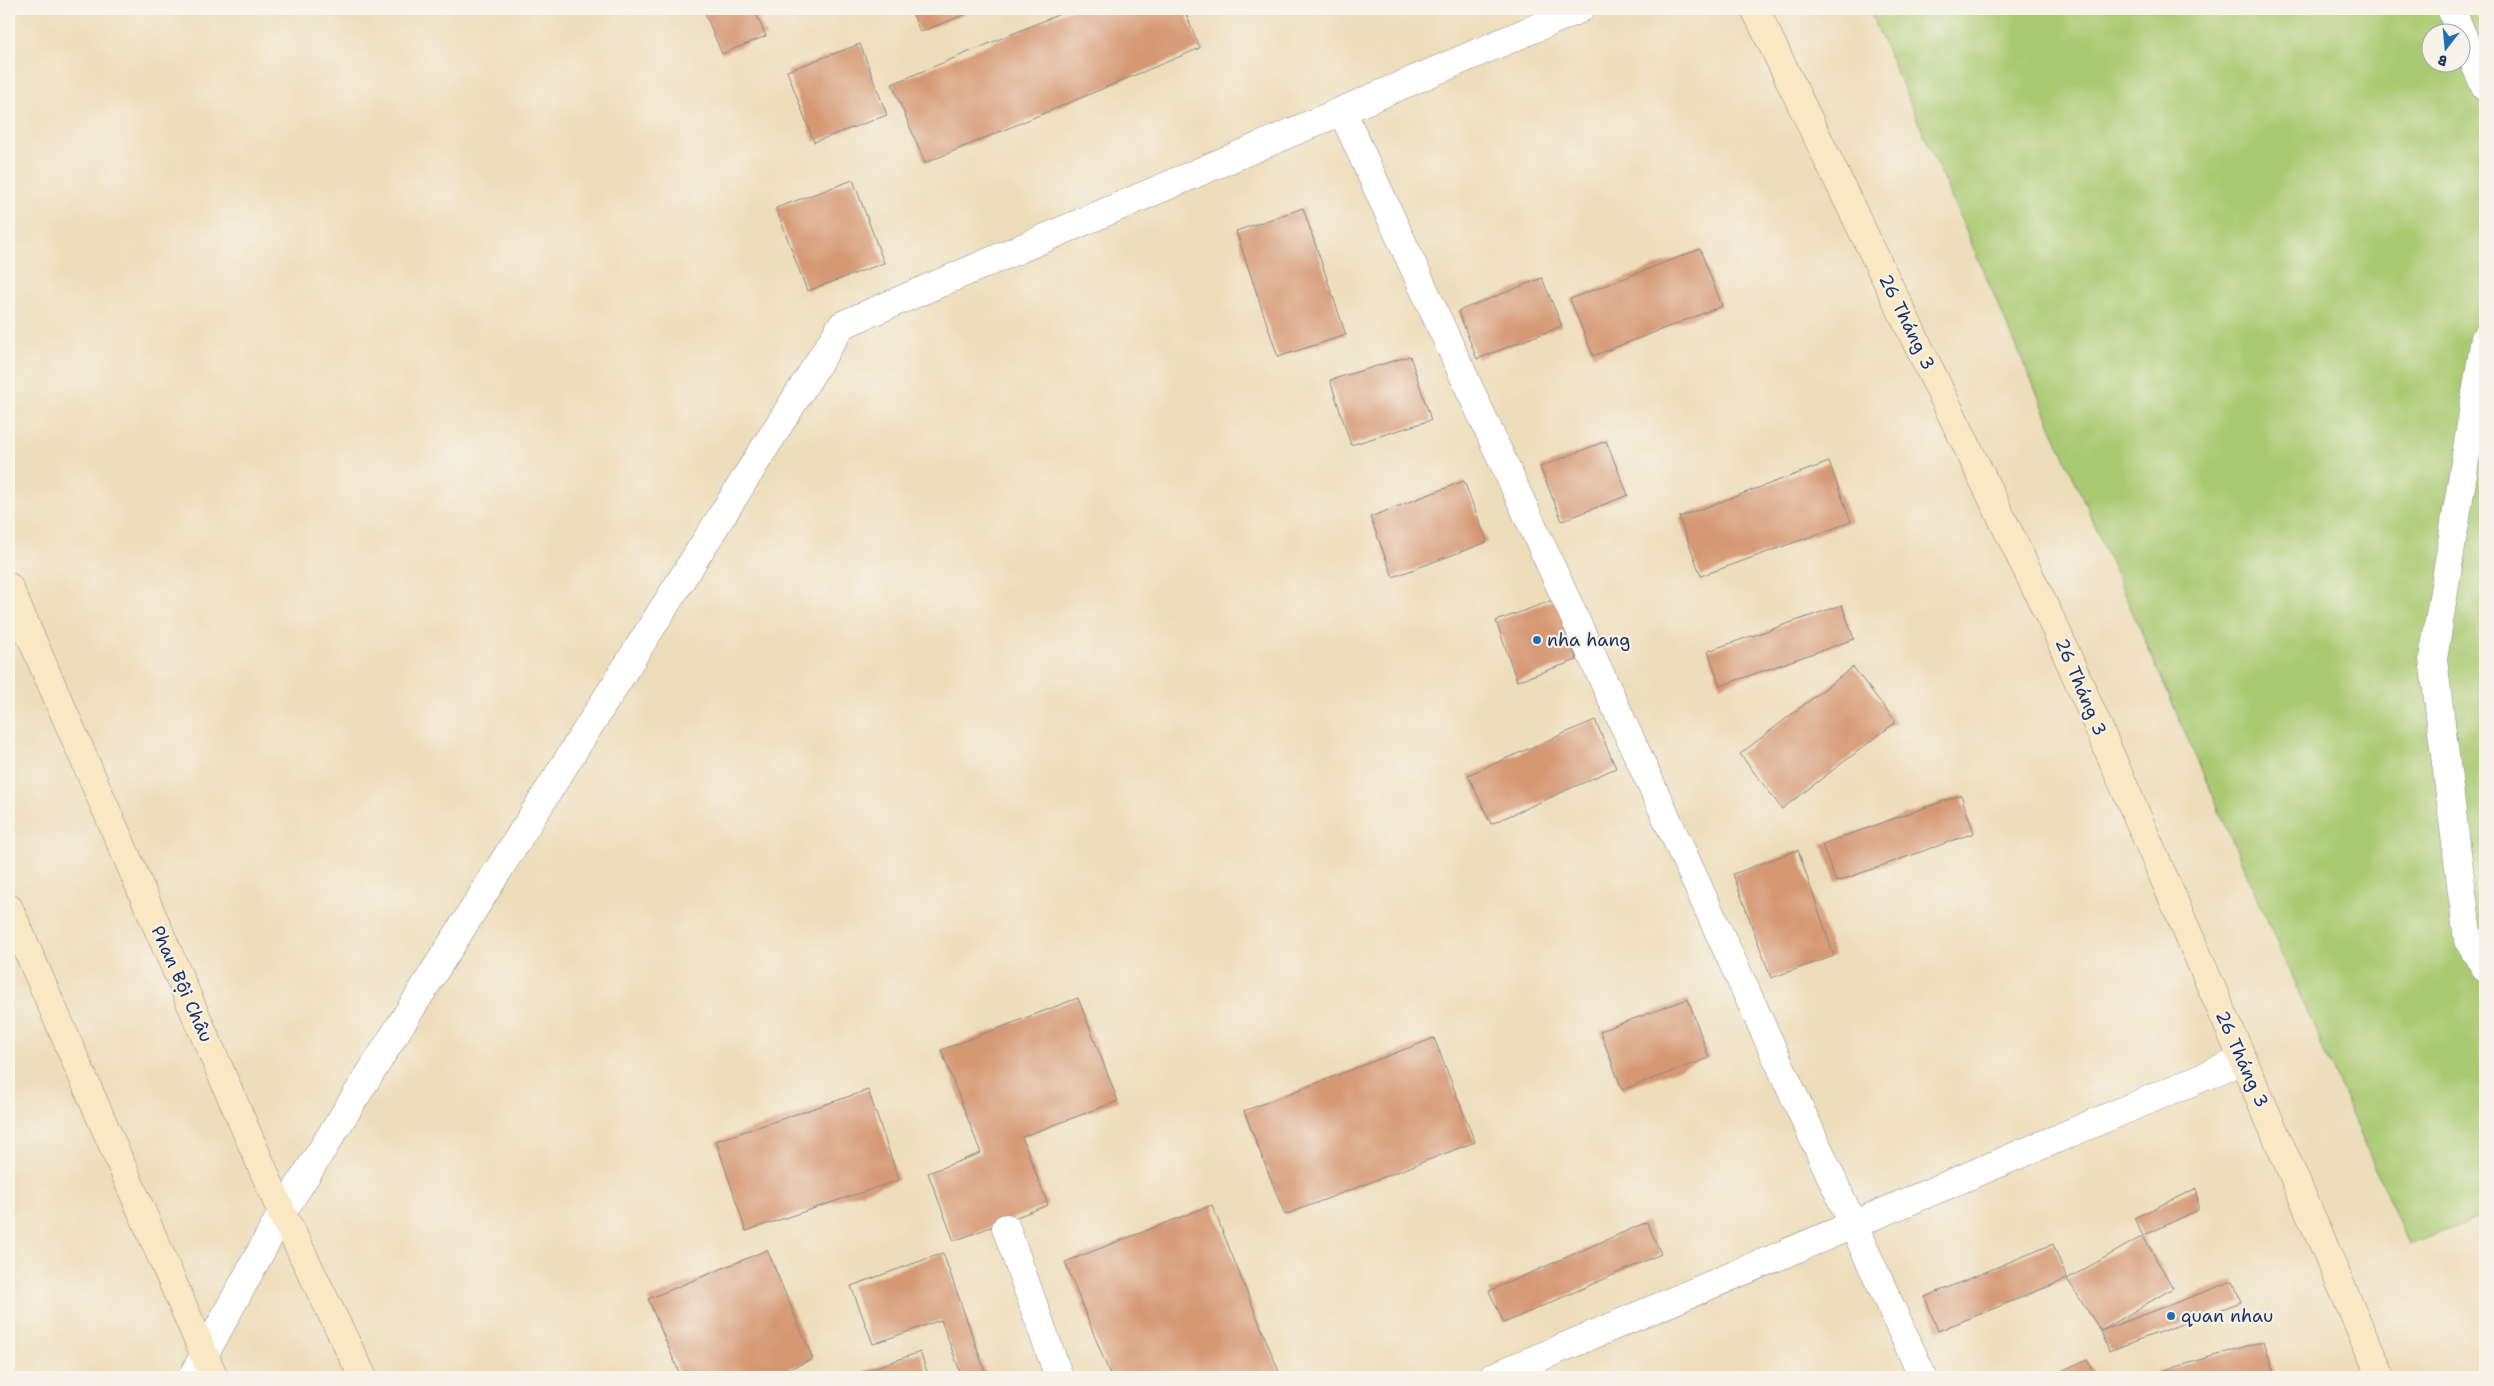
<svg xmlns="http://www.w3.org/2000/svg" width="2494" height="1386" font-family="'Shantell Sans',sans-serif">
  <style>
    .green { fill: #aaca72; stroke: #627c68; fill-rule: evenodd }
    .building { fill: #d69873 }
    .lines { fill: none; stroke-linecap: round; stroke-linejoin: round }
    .street-casing { stroke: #84868c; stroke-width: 29 }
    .secondary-casing { stroke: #84868c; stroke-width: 29 }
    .street { stroke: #fff; stroke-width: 28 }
    .secondary { stroke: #fae7c3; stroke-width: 28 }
    .poi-dot { fill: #1f6fb2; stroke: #f7f3e8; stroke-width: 2 }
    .labels { text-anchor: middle; stroke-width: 4.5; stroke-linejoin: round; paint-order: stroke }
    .street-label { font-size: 18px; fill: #1b2f5e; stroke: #f7f3e8 }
    .poi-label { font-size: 18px; fill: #1b2f5e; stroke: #f7f3e8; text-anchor: start }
  </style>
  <rect width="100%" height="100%" fill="#f7f3e8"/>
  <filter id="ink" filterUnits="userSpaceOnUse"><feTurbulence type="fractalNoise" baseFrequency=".02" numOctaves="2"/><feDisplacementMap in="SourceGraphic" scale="10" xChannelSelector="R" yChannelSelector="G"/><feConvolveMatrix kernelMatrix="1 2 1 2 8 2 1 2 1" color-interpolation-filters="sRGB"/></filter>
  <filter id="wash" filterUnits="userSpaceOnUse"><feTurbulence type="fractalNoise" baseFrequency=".0096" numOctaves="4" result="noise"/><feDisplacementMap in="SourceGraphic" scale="20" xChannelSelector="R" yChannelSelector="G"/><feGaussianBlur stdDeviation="1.12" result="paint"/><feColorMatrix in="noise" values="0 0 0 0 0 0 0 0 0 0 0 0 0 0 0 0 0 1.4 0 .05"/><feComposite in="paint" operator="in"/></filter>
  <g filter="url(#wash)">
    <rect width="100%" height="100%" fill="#eeddba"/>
    <path class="green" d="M1869,9H2485V1216L2409,1245ZM2432,32H2462V62H2432Z"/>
    <g id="blocks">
      <g class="building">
        <polygon points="709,9 754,9 766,36 722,54 704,11"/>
        <polygon points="911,9 979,9 920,32"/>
        <polygon points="1072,9 1184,9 1200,48 925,163 892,84"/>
        <polygon points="860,44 887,115 814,142 787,71"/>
        <polygon points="853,180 884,263 807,291 776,208"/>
        <polygon points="1303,208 1346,335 1278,357 1236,231"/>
        <polygon points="1700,249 1722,306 1593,356 1570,299"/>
        <polygon points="1542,278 1562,326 1477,359 1458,311"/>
        <polygon points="1410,356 1431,420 1351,445 1330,380"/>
        <polygon points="1606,441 1628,495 1562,521 1540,467"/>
        <polygon points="1829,462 1851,522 1701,576 1679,517"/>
        <polygon points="1464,481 1487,542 1393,577 1370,517"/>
        <polygon points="1556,599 1577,660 1517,681 1496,621"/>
        <polygon points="1842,605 1854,639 1720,686 1708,651"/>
        <polygon points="1853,667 1896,722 1782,809 1740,754"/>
        <polygon points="1595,720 1616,768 1491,824 1468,775"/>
        <polygon points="1961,795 1974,833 1836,882 1822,844"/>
        <polygon points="1798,850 1834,956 1771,978 1733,874"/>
        <polygon points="1078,998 1118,1101 1022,1137 1048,1205 954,1241 928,1173 981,1153 941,1050"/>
        <polygon points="1688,999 1709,1058 1622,1090 1600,1031"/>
        <polygon points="1434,1038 1475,1142 1285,1215 1244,1111"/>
        <polygon points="868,1090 899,1180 746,1231 716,1141"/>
        <polygon points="2197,1188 2198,1210 2143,1236 2134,1218"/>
        <polygon points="1212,1205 1281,1377 1111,1377 1065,1262"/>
        <polygon points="1647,1222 1661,1254 1504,1323 1489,1291"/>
        <polygon points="2143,1236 2173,1288 2101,1331 2233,1281 2241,1302 2109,1351 2101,1331 2067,1279 1938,1331 1925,1297 2053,1244 2067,1279"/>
        <polygon points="767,1250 813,1359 769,1377 681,1377 648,1299"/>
        <polygon points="943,1253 987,1377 962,1377 941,1320 873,1344 851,1286"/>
        <polygon points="2264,1341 2275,1377 2142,1377"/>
        <polygon points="920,1352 929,1377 848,1377"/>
        <polygon points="2087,1359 2096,1377 2049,1377"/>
      </g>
    </g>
  </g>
  <g filter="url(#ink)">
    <use href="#blocks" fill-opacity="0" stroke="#84868c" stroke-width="1"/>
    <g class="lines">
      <g class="street-casing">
        <g id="street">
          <polyline points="2451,9 2485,87"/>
          <polyline points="1342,111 1923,1377"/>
          <polyline points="2485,338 2433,659 2468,940 2485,967"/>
          <polyline points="1006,1228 1059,1377"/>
          <polyline points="192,1377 282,1213 842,325 1580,9"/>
          <polyline points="1493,1377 2243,1060"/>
        </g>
      </g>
      <g class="secondary-casing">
        <g id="secondary">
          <polyline points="1755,9 2056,630 2381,1377"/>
          <polyline points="9,587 282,1213 363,1377"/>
          <polyline points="9,908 214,1377"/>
        </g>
      </g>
      <use href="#street" class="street"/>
      <use href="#secondary" class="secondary"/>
    </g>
  </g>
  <g class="poi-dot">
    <circle cx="1537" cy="640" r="5"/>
    <circle cx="2171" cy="1316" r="5"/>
  </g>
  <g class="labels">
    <g class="street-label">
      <text transform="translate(1907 322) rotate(64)" y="6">26 Tháng 3</text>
      <text transform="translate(2081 687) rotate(67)" y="6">26 Tháng 3</text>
      <text transform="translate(182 984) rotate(66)" y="6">Phan Bội Châu</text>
      <text transform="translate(2242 1059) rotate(66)" y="6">26 Tháng 3</text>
    </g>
    <g class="poi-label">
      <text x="1547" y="646">nha hang</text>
      <text x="2181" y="1322">quan nhau</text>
    </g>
  </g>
  <rect width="2494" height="1386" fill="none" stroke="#f7f3e8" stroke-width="30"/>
  <g transform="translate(2446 48) rotate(196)"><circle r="24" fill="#f7f3e8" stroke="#9fa5b1"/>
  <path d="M0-4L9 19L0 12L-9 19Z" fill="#1f6fb2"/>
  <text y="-8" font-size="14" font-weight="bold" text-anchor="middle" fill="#1b2f5e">B</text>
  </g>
</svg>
